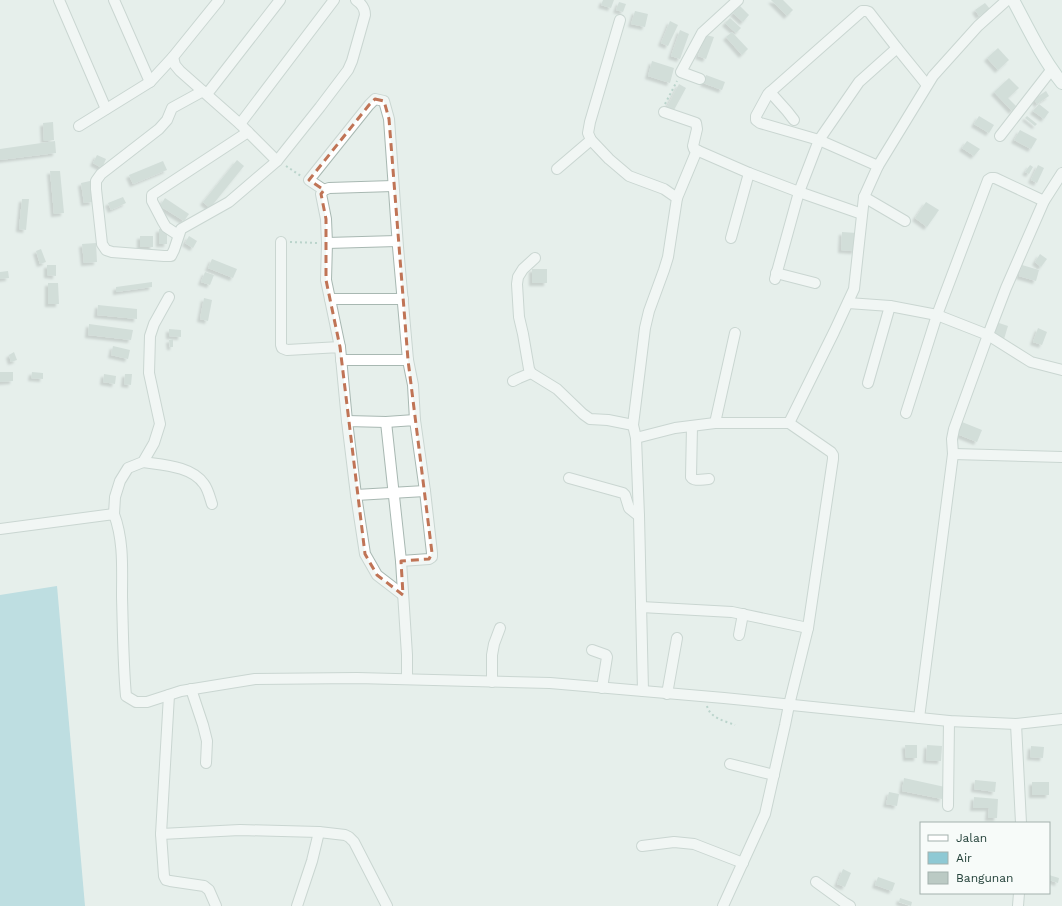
<svg xmlns="http://www.w3.org/2000/svg" width="1062" height="906" font-family="'Work Sans',sans-serif">
  <style>
    .water { fill: #8ec9d4 }
    .building { fill: #bbcac4; filter: url(#shadow) }
    .lines { fill: none; stroke-linecap: round; stroke-linejoin: round }
    .street-casing { stroke: #a8b8b2; stroke-width: 12 }
    .secondary-casing { stroke: #a4bbb3; stroke-width: 14 }
    .path { stroke: #86b3a5; stroke-width: 2; stroke-dasharray: 2 3; stroke-linecap: butt }
    .street { stroke: #fff; stroke-width: 10 }
    .secondary { stroke: #fff; stroke-width: 12 }
    .marked { fill: none; stroke: #c07456; stroke-width: 3; stroke-dasharray: 8 5; stroke-linejoin: round }
  </style>
  <defs>
    <filter id="shadow"><feDropShadow dx="-3" dy="3" stdDeviation="1" flood-color="#0004"/></filter>
  </defs>
  <rect width="100%" height="100%" fill="#e6efeb"/>
  <polygon class="water" points="57,586 85,906 0,906 0,595"/>
  <g class="building">
    <polygon points="603,0 614,0 611,8 601,5"/>
    <polygon points="771,0 783,0 793,10 787,16"/>
    <polygon points="619,2 626,4 623,12 616,10"/>
    <polygon points="985,3 990,9 979,16 975,10"/>
    <polygon points="740,6 749,15 743,22 733,13"/>
    <polygon points="635,11 648,14 645,27 631,24"/>
    <polygon points="730,18 741,28 736,33 725,23"/>
    <polygon points="670,21 678,25 668,46 661,43"/>
    <polygon points="680,30 689,34 680,59 671,56"/>
    <polygon points="732,32 748,49 742,55 726,37"/>
    <polygon points="706,35 714,37 706,59 698,56"/>
    <polygon points="998,48 1009,60 998,70 987,58"/>
    <polygon points="652,61 674,68 670,83 648,76"/>
    <polygon points="706,75 725,82 722,90 703,83"/>
    <polygon points="1009,78 1019,88 1008,98 1016,106 1012,111 994,92"/>
    <polygon points="679,84 686,88 674,110 667,107"/>
    <polygon points="1046,91 1049,96 1037,104 1034,99"/>
    <polygon points="1039,104 1049,112 1044,119 1033,111"/>
    <polygon points="979,116 994,125 989,133 974,124"/>
    <polygon points="1027,116 1037,124 1035,126 1025,118"/>
    <polygon points="53,122 54,140 44,141 43,123"/>
    <polygon points="1020,130 1037,139 1031,149 1014,140"/>
    <polygon points="55,141 56,153 0,160 0,149"/>
    <polygon points="967,141 980,149 974,156 962,148"/>
    <polygon points="97,155 106,159 102,168 93,163"/>
    <polygon points="237,160 244,166 210,208 203,202"/>
    <polygon points="163,161 167,170 133,184 129,175"/>
    <polygon points="1030,165 1033,167 1029,174 1025,172"/>
    <polygon points="1038,165 1044,168 1037,183 1031,180"/>
    <polygon points="50,171 60,171 64,213 54,214"/>
    <polygon points="90,181 93,202 84,203 81,183"/>
    <polygon points="123,197 126,203 111,210 108,203"/>
    <polygon points="165,198 189,214 184,221 160,206"/>
    <polygon points="22,199 29,199 26,230 19,229"/>
    <polygon points="926,202 939,210 927,227 915,218"/>
    <rect x="159" y="229" width="8" height="15"/>
    <polygon points="842,232 857,233 855,251 841,250"/>
    <rect x="140" y="236" width="13" height="11"/>
    <polygon points="189,236 197,241 193,248 185,243"/>
    <polygon points="96,243 97,262 84,263 82,244"/>
    <polygon points="41,249 46,262 40,264 36,251"/>
    <polygon points="1040,254 1047,259 1041,267 1035,262"/>
    <polygon points="212,259 237,269 233,278 208,268"/>
    <polygon points="47,265 56,265 56,276 47,275"/>
    <polygon points="1022,265 1039,270 1036,281 1019,276"/>
    <rect x="532" y="269" width="15" height="14"/>
    <polygon points="8,271 9,278 0,279 0,272"/>
    <polygon points="205,272 214,275 210,285 201,282"/>
    <polygon points="152,282 152,287 116,292 116,287"/>
    <polygon points="48,283 58,283 59,304 48,304"/>
    <polygon points="204,298 212,300 208,321 200,319"/>
    <polygon points="98,305 137,309 137,319 97,315"/>
    <polygon points="996,322 1008,326 1004,339 992,335"/>
    <polygon points="89,324 133,330 131,340 88,335"/>
    <polygon points="1038,328 1047,332 1042,345 1033,342"/>
    <polygon points="169,329 181,330 181,337 169,336"/>
    <polygon points="173,339 173,347 170,347 169,340"/>
    <polygon points="113,346 130,350 128,359 111,355"/>
    <polygon points="14,352 17,360 11,362 9,355"/>
    <polygon points="0,372 13,372 13,381 0,382"/>
    <polygon points="32,372 43,373 43,379 31,378"/>
    <polygon points="104,374 116,376 115,384 103,382"/>
    <polygon points="125,374 132,374 131,385 124,384"/>
    <polygon points="962,422 982,430 977,442 957,434"/>
    <polygon points="905,745 917,745 917,758 906,758"/>
    <polygon points="927,745 942,746 941,761 926,760"/>
    <polygon points="1031,746 1044,747 1043,758 1030,757"/>
    <polygon points="904,778 945,787 942,799 902,791"/>
    <polygon points="975,780 996,782 995,792 974,789"/>
    <rect x="1032" y="782" width="17" height="13"/>
    <polygon points="889,792 899,794 897,806 886,804"/>
    <polygon points="974,797 998,799 997,818 988,818 989,808 973,808"/>
    <polygon points="843,869 851,873 845,887 837,884"/>
    <polygon points="1049,875 1059,878 1058,883 1049,880"/>
    <polygon points="878,877 895,883 892,891 875,885"/>
    <polygon points="900,898 912,902 911,906 899,902"/>
  </g>
  <g class="lines">
    <g class="street-casing">
      <g id="street">
        <polyline points="59,0 106,109"/>
        <polyline points="114,0 150,82"/>
        <polyline points="620,20 590,122 588,133 591,140 609,159 629,176 664,189 677,198 668,257 664,270 649,311 645,328 633,425 636,438 639,516 643,691"/>
        <polyline points="173,57 175,65 180,71 240,124 277,161"/>
        <polyline points="700,79 681,72 702,33 738,0"/>
        <path d="M203,91L172,108L167,120L159,129L101,174L96,181V189L102,244L106,250L112,252L164,256H171L174,250L181,229L229,202L277,161L320,107L348,70L352,61L365,15C365,8 362,4 356,0"/>
        <polyline points="770,92 787,111 794,120"/>
        <polyline points="207,94 280,0"/>
        <polyline points="664,112 696,123 697,129 693,146 694,149 749,173"/>
        <polyline points="240,124 334,0"/>
        <polyline points="79,126 150,82 173,57 219,0"/>
        <polyline points="1000,136 1052,69"/>
        <polyline points="878,166 819,140 760,123 756,120 756,116 768,94 862,11 866,11 869,12 897,48 927,85"/>
        <polyline points="557,169 591,140"/>
        <polyline points="1062,173 1044,201 1006,288 988,335 1031,362 1062,370"/>
        <polyline points="324,190 309,180 369,105 375,99 384,101 389,119 398,247 408,360 341,360"/>
        <polyline points="864,197 905,221"/>
        <polyline points="677,198 697,150"/>
        <polyline points="178,235 166,227 163,222 152,201 152,195 248,132"/>
        <polyline points="731,238 749,173 799,192 862,214"/>
        <polyline points="281,242 281,345 282,348 287,350 340,347 347,421"/>
        <polyline points="327,243 397,241"/>
        <polyline points="535,258 523,269 518,277 517,284 519,317 523,334 529,369 531,373 557,389 583,414 590,419 608,420 633,425"/>
        <polyline points="776,273 815,283"/>
        <polyline points="775,279 799,192 819,140 859,82 897,48"/>
        <polyline points="330,299 403,299"/>
        <polyline points="848,303 890,306 937,315 988,335 954,429 952,439 953,454 919,718"/>
        <polyline points="340,347 326,280 327,243 326,219 321,194 324,190 329,188 393,186"/>
        <polyline points="408,360 413,385 415,420"/>
        <polyline points="513,381 519,378 531,373"/>
        <polyline points="868,383 890,306"/>
        <polyline points="906,413 937,315 988,180 991,178 995,178 1044,201"/>
        <polyline points="386,422 401,561 407,655 407,679"/>
        <polyline points="715,423 735,333"/>
        <path d="M692,426L691,477C694,482 703,479 709,479"/>
        <polyline points="636,438 675,428 715,423 789,423 834,332 854,289 864,197 878,166 933,76 978,26 1007,0"/>
        <polyline points="953,454 1062,457"/>
        <path d="M143,462C163,465 192,466 204,484C208,489 210,498 212,504"/>
        <polyline points="569,478 623,493 625,495 629,508 639,516"/>
        <polyline points="356,495 425,491"/>
        <polyline points="114,514 115,497 120,481 128,468 143,462 154,443 160,424 149,373 150,336 154,324 169,297"/>
        <path d="M0,529L114,514C124,541 122,569 122,597C123,630 123,663 126,696L136,702H147L181,691L255,679L357,678L550,683L724,698L949,721L1016,724L1062,719"/>
        <polyline points="401,561 429,559 432,557 432,553 425,491 415,420 386,422 347,421 356,495 365,554 377,575 403,595"/>
        <polyline points="641,607 732,612 808,628"/>
        <polyline points="739,635 743,614"/>
        <polyline points="592,650 606,655 607,657 602,688"/>
        <polyline points="492,682 492,655 494,644 500,628"/>
        <polyline points="191,689 203,725 207,741 206,763"/>
        <polyline points="667,694 677,638"/>
        <polyline points="169,695 161,834 164,876 166,880 170,881 204,886 209,890 216,906"/>
        <polyline points="1016,724 1021,823"/>
        <polyline points="730,764 774,775"/>
        <polyline points="948,806 949,721"/>
        <polyline points="161,834 240,830 319,832 345,835 349,837 354,842 387,906"/>
        <polyline points="642,846 674,842 694,844 743,863"/>
        <polyline points="816,882 845,903 850,906"/>
        <polyline points="297,906 312,861 319,832"/>
        <polyline points="723,906 765,814 785,725 789,705 808,628 833,459 833,455 831,452 789,423"/>
        <polyline points="1018,906 1019,893"/>
      </g>
    </g>
    <g class="secondary-casing">
      <path id="secondary" d="M1013,0C1028,28 1042,58 1062,83"/>
    </g>
    <g class="path">
      <polyline points="665,104 677,81"/>
      <polyline points="286,166 301,176"/>
      <polyline points="290,242 318,243"/>
      <path d="M707,706C710,718 725,721 735,725"/>
    </g>
    <use href="#street" class="street"/>
    <use href="#secondary" class="secondary"/>
  </g>
  <path d="M0 0H1062V906H0ZM375,99L384,101L389,119L408,360L432,553L429,559L401,561L403,595L377,575L365,554L340,347L326,280V219L321,194L324,190L309,180L369,105Z" fill="#e6efeb" fill-opacity=".55" fill-rule="evenodd"/>
  <path class="marked" d="M375,99L384,101L389,119L408,360L432,553L429,559L401,561L403,595L377,575L365,554L340,347L326,280V219L321,194L324,190L309,180L369,105Z"/>
  <rect x="920" y="822" width="130" height="72" fill="#f7fbf9" stroke="#a3b1ad"/>
  <rect x="928" y="835" width="20" height="6" fill="#ffffff" stroke="#a3b1ad"/>
  <text x="956" y="842" font-size="12" fill="#24423a">Jalan</text>
  <rect x="928" y="852" width="20" height="12" fill="#8ec9d4" stroke="#a3b1ad"/>
  <text x="956" y="862" font-size="12" fill="#24423a">Air</text>
  <rect x="928" y="872" width="20" height="12" fill="#bbcac4" stroke="#a3b1ad"/>
  <text x="956" y="882" font-size="12" fill="#24423a">Bangunan</text>
</svg>
